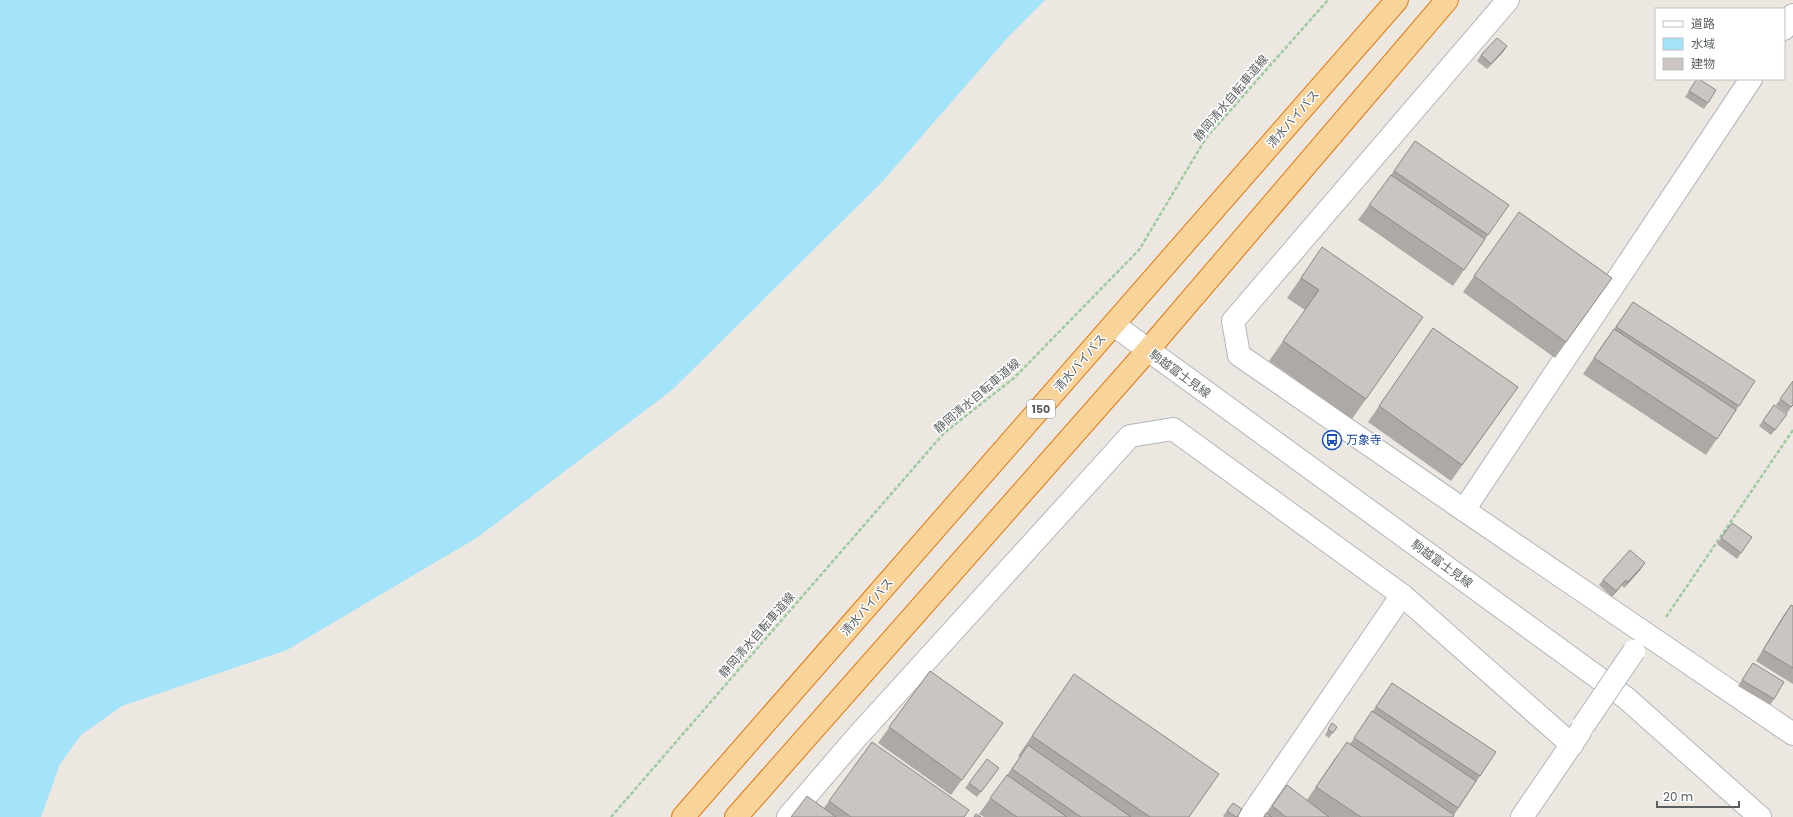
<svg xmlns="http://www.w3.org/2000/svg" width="1793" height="817" font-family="Poppins,'Noto Sans JP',sans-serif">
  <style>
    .water { fill: #a3e4fa }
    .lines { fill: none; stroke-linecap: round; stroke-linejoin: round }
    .minor-casing { stroke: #b2b5b8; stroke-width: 24 }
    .secondary-casing { stroke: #b1b6b8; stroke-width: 24 }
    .trunk-casing { stroke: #e1770c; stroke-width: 24 }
    .path { stroke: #9dcba0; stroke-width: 2.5; stroke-dasharray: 4 2; stroke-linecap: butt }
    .minor { stroke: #fff; stroke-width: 22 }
    .secondary { stroke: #fff; stroke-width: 22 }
    .trunk { stroke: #f8d49b; stroke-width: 22 }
    .minor-bridge-casing { stroke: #b2b5b8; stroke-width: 24; stroke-linecap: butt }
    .minor-bridge { stroke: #fff; stroke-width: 22 }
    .wall { fill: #aea9a5 }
    .shaded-wall { fill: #8d8a86 }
    .building { fill: #cac5c0; stroke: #8d8a86 }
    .labels { text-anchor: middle; stroke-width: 3; stroke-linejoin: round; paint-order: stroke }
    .shield { fill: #fff; stroke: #8c8f90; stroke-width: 1 }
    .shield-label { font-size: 11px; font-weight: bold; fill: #5a5f61 }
    .street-label { font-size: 12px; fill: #5a5f61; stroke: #fff }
    .transit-label { font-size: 12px; fill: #164399; stroke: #fff; text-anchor: start }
  </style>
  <rect width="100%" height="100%" fill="#ece8e1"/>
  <polygon class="water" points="0,0 1045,0 1009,36 882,182 672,390 478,537 287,650 122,706 81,735 60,764 41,817 0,817"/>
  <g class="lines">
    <g class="minor-casing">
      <g id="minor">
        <polyline points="1508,0 1233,321 1239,355 1464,510 1793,734"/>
        <polyline points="1784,29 1793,15"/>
        <polyline points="1464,510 1751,79"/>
        <polyline points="788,817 855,739 1130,436 1173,429 1402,595"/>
        <polyline points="1250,817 1402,595 1572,745"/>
        <polyline points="1522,817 1580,732"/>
      </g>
    </g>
    <g class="secondary-casing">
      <polyline id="secondary" points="1114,325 1626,698 1760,817"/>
    </g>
    <g class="trunk-casing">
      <g id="trunk">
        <polyline points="683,817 1397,0"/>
        <polyline points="736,817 1148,350 1447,0"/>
      </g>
    </g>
    <g class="path">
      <polyline points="1666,617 1793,430"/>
      <polyline points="611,817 944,433 1014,378 1139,250 1206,138 1328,0"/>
    </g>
    <use href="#minor" class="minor"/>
    <use href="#secondary" class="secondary"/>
    <use href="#trunk" class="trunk"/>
    <g class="minor-bridge-casing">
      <polyline id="minor-bridge" points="1583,726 1634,651"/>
    </g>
    <use href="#minor-bridge" class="minor-bridge"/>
  </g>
  <g class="wall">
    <polygon points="1507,46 1503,52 1487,69 1477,61 1481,55"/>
    <polygon points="1697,79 1708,103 1704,109 1685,97"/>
    <polygon points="1415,141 1488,235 1453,286 1358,220 1391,175"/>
    <polygon points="1519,212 1612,278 1555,358 1463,292"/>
    <polygon points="1322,247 1366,399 1352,419 1269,361 1305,310 1287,298"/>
    <polygon points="1633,302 1739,406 1706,455 1583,374 1603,344 1614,329"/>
    <polygon points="1433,328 1518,387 1451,481 1368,422"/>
    <polygon points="1793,381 1793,405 1787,413 1776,405"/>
    <polygon points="1774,405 1787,414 1771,435 1759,426"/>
    <polygon points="1732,523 1752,537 1737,559 1717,544"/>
    <polygon points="1641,569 1624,588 1622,585 1612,597 1599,585 1603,580"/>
    <polygon points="1791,605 1793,606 1793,684 1756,661 1783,616"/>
    <polygon points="1753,663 1774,699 1770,705 1738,686"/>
    <polygon points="930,671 1003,723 951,795 878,743"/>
    <polygon points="1074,674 1189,817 984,817 979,814 1007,775 1020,757 1018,756"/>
    <polygon points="1392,683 1496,752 1454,815 1453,817 1264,817 1272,806 1307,800 1335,758 1350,744"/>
    <polygon points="1332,723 1337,727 1329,738 1325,735"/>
    <polygon points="872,742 964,817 791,817 824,808"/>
    <polygon points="999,768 977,797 965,788 969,783"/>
    <polygon points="1233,803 1237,817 1224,817 1223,816"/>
  </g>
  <g class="shaded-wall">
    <polygon points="1507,46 1503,52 1487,69 1491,64"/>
    <polygon points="1645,563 1641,569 1624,588 1628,582"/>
    <polygon points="1626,580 1622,585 1612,597 1616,591"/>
  </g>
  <g class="building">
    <polygon points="1497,38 1507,46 1491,64 1481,55"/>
    <polygon points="1697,79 1699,79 1716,90 1708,103 1689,91"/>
    <polygon points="1415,141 1509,205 1488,235 1394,171"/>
    <polygon points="1391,175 1485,239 1464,270 1369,205"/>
    <polygon points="1519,212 1612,278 1566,342 1474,276"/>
    <polygon points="1322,247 1423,317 1366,399 1283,341 1319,290 1301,278"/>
    <polygon points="1633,302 1755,381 1739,406 1616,327"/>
    <polygon points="1433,328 1518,387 1462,465 1379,406"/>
    <polygon points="1614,329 1736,410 1717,439 1594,358"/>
    <polygon points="1793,381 1793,405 1791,407 1780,399"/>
    <polygon points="1774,405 1787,414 1775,430 1763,421"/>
    <polygon points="1732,523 1752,537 1741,553 1721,538"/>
    <polygon points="1630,550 1645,563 1628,582 1626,580 1616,591 1603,580"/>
    <polygon points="1791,605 1793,606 1793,668 1763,650"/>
    <polygon points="1753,663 1784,682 1774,699 1742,680"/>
    <polygon points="930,671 1003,723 962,780 889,727"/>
    <polygon points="1074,674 1219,774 1189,817 1150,817 1032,736"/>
    <polygon points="1392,683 1496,752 1480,776 1376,707"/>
    <polygon points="1372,711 1476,781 1458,808 1354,738"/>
    <polygon points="1332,723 1337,727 1333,733 1328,729"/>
    <polygon points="872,742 969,810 964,817 851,817 829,801"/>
    <polygon points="1347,742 1454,815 1453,817 1361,817 1316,787"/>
    <polygon points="1028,745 1131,817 1081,817 1012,769"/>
    <polygon points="987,759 999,768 981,792 969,783"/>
    <polygon points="1007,775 1067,817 1017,817 990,798"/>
    <polygon points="1287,785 1329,817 1286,817 1272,806"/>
    <polygon points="807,796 836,817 791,817"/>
    <polygon points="1233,803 1242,809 1237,817 1236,817 1227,811"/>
    <polygon points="1266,813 1272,817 1264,817"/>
    <polygon points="976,814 981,817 974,817"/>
  </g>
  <defs>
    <g id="bus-ring" transform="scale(1)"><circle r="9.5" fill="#fff" stroke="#1a4fb4" stroke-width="1.5"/><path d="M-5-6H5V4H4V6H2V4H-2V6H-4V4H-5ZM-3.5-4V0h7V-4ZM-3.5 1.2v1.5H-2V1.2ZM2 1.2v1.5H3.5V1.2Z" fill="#1a4fb4"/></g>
  </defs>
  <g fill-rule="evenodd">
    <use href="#bus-ring" x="1332" y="440"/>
  </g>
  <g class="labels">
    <rect class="shield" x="1027" y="400" width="28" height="18" rx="3"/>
    <g class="shield-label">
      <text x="1041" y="413">150</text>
    </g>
    <g class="street-label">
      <text transform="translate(1231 98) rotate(-50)" y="4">静岡清水自転車道線</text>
      <text transform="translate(1293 119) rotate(-49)" y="4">清水バイパス</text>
      <text transform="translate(1080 363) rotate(-49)" y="4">清水バイパス</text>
      <text transform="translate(1180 374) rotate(36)" y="4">駒越富士見線</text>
      <text transform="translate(977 396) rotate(-40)" y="4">静岡清水自転車道線</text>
      <text transform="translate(1442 564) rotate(36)" y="4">駒越富士見線</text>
      <text transform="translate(867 607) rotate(-49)" y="4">清水バイパス</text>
      <text transform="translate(757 635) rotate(-49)" y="4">静岡清水自転車道線</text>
    </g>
    <g class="transit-label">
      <text x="1346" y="444">万象寺</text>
    </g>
  </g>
  <rect x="1655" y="8" width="130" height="72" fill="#ffffff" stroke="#bdbfc0"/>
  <rect x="1663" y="21" width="20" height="6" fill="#ffffff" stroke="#bdbfc0"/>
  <text x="1691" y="28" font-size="12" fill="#5a5f61">道路</text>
  <rect x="1663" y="38" width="20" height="12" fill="#a3e4fa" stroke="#bdbfc0"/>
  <text x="1691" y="48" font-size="12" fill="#5a5f61">水域</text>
  <rect x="1663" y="58" width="20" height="12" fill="#cac5c0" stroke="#bdbfc0"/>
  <text x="1691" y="68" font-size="12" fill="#5a5f61">建物</text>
  <path d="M1657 801v6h82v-6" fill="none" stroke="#5a5f61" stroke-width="2"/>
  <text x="1663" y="801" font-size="12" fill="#5a5f61" stroke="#ffffff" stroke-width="3" paint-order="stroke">20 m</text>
</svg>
